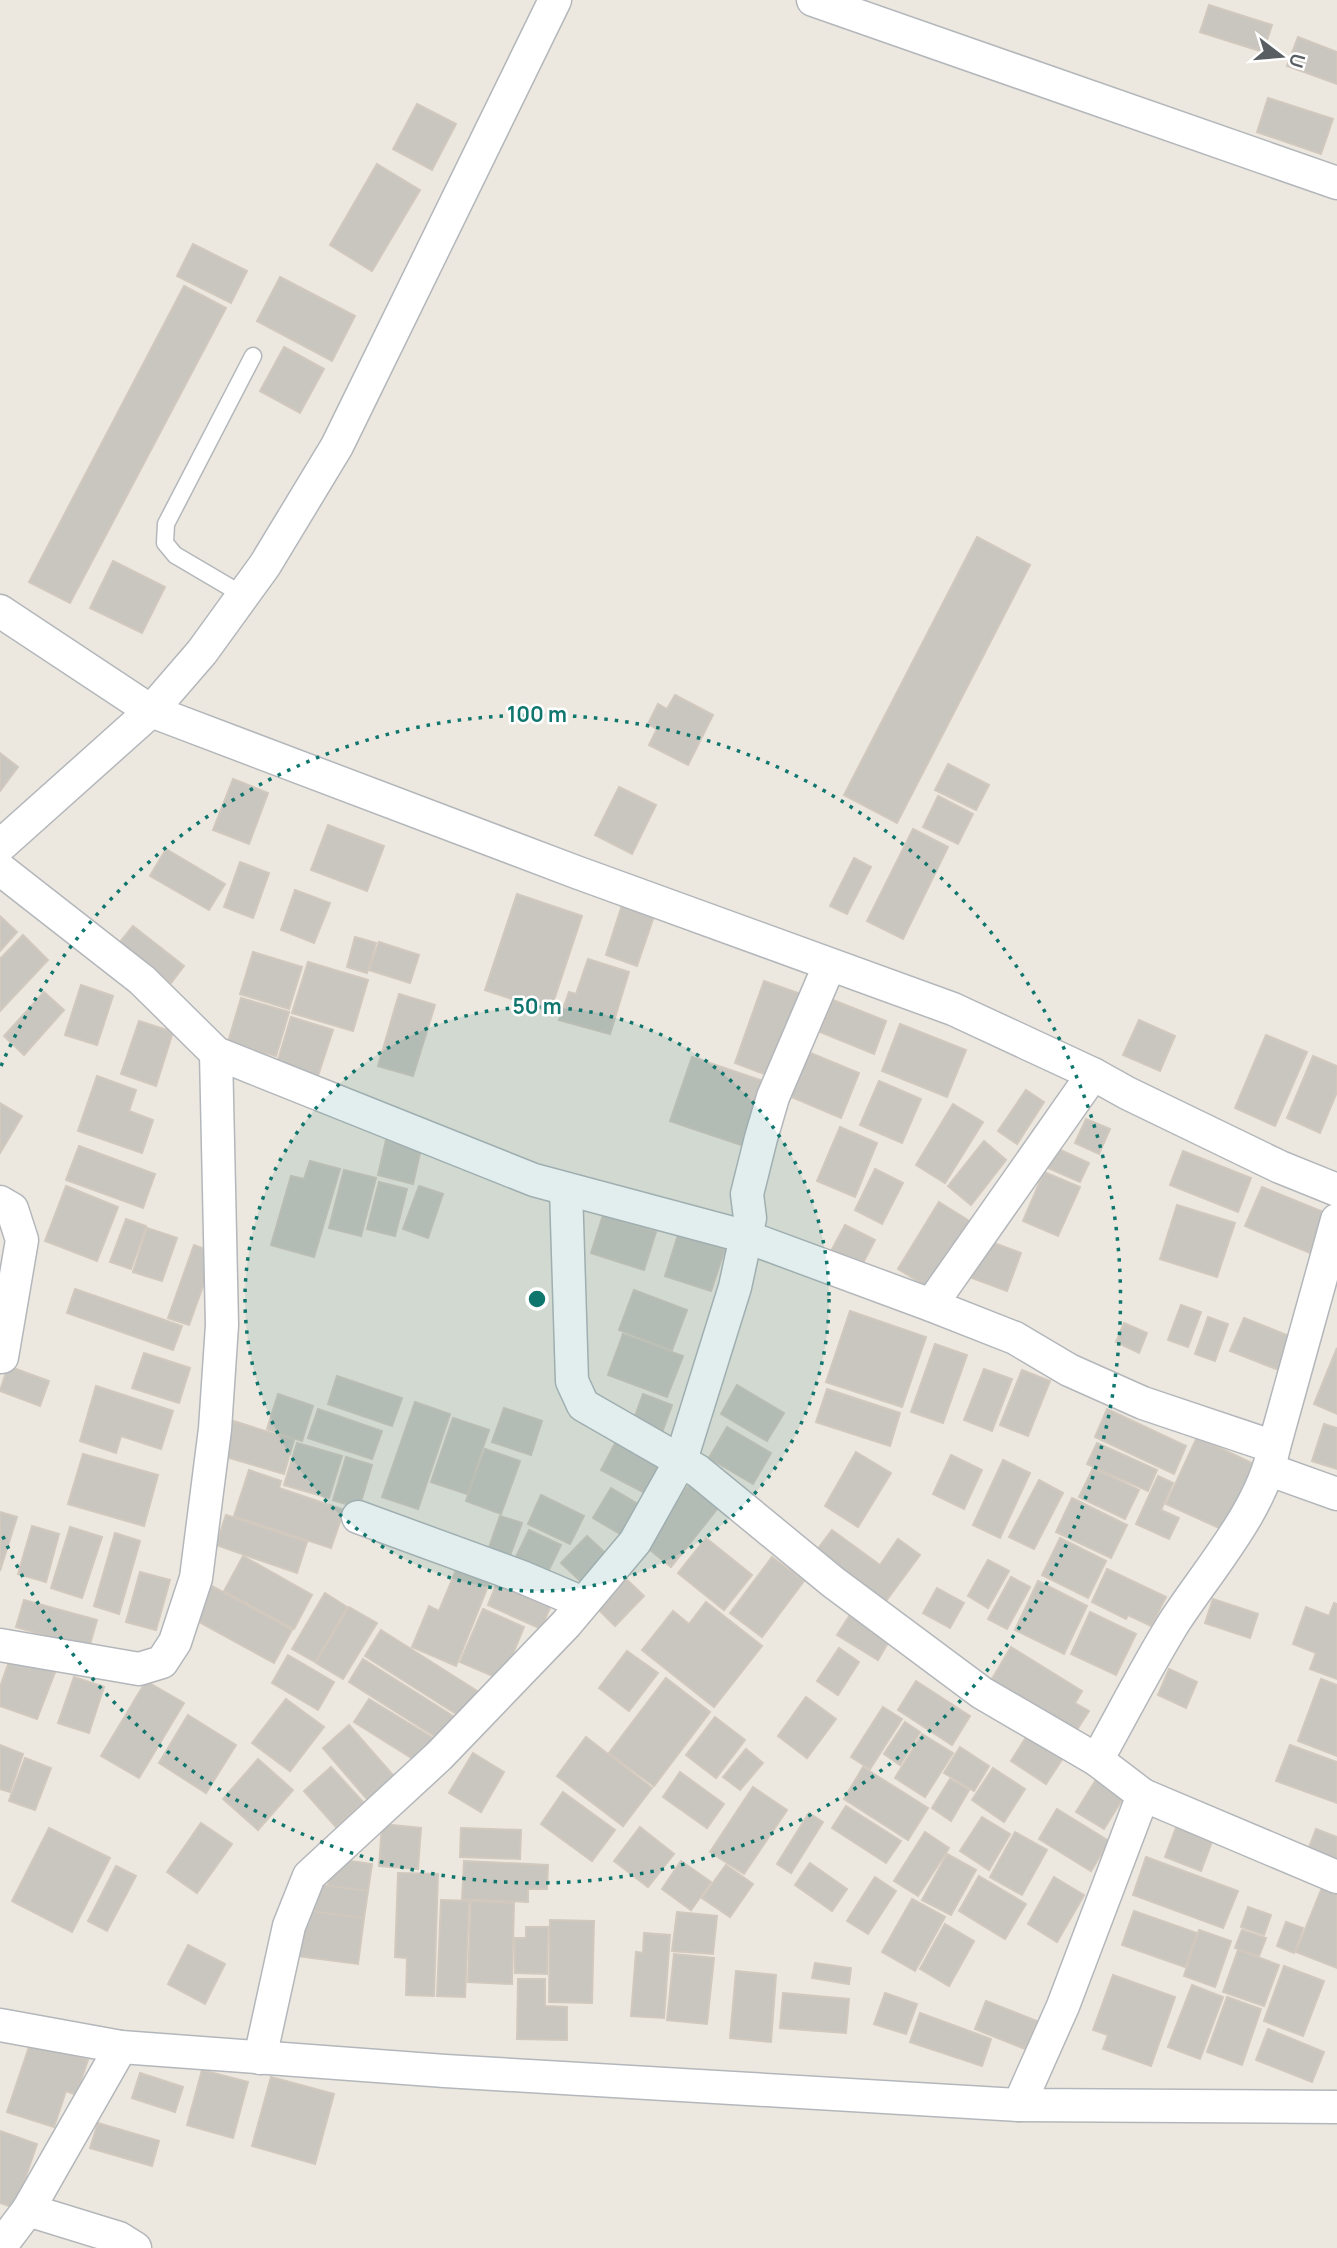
<svg xmlns="http://www.w3.org/2000/svg" width="1337" height="2248" font-family="Manrope,sans-serif">
  <style>
    .building { fill: #c9c5bf; stroke: #d1c8be; stroke-width: 2 }
    .lines { fill: none; stroke-linecap: round; stroke-linejoin: round }
    .service-casing { stroke: #b3b7bb; stroke-width: 19 }
    .minor-casing { stroke: #b3b7bb; stroke-width: 35 }
    .service { stroke: #fff; stroke-width: 16 }
    .minor { stroke: #fff; stroke-width: 32 }
    .ring { fill: none; stroke: #0f766e; stroke-width: 3.5; stroke-dasharray: 3.5 7 }
    .centre { fill: #0f766e; stroke: #fff; stroke-width: 3.5 }
    .ring-label { font-size: 21px; text-anchor: middle; font-weight: bold; fill: #0f766e; stroke: #fff; stroke-width: 5; stroke-linejoin: round; paint-order: stroke }
  </style>
  <rect width="100%" height="100%" fill="#ede8df"/>
  <g class="building">
    <polygon points="1209,5 1272,25 1263,52 1200,32"/>
    <polygon points="1298,37 1337,52 1337,84 1287,66"/>
    <polygon points="1268,98 1333,119 1321,154 1257,132"/>
    <polygon points="417,104 456,124 432,170 393,149"/>
    <polygon points="377,164 420,190 372,271 330,245"/>
    <polygon points="193,244 247,271 231,303 177,276"/>
    <polygon points="280,277 355,316 332,361 257,321"/>
    <polygon points="184,286 226,308 70,603 29,582"/>
    <polygon points="284,347 324,369 300,413 260,391"/>
    <polygon points="977,537 1030,565 897,823 844,795"/>
    <polygon points="113,561 165,587 142,633 90,608"/>
    <polygon points="675,695 713,715 688,765 649,745 657,729 648,724 658,704 667,709"/>
    <polygon points="0,753 18,767 0,791"/>
    <polygon points="948,764 989,785 976,810 935,790"/>
    <polygon points="233,779 268,793 249,844 213,830"/>
    <polygon points="619,787 656,805 632,854 595,835"/>
    <polygon points="938,796 973,814 958,844 923,827"/>
    <polygon points="328,825 384,846 367,891 311,870"/>
    <polygon points="913,829 948,847 903,939 867,921"/>
    <polygon points="166,849 225,884 209,910 150,876"/>
    <polygon points="854,858 871,867 847,914 830,906"/>
    <polygon points="240,862 269,873 253,918 224,907"/>
    <polygon points="295,890 330,903 314,943 281,930"/>
    <polygon points="517,894 582,916 550,1012 485,990"/>
    <polygon points="622,905 654,916 637,966 606,955"/>
    <polygon points="0,916 17,932 0,951"/>
    <polygon points="133,926 184,966 171,983 119,943"/>
    <polygon points="23,935 48,960 0,1011 0,959"/>
    <polygon points="355,937 376,943 367,973 347,967"/>
    <polygon points="379,942 419,955 410,983 369,970"/>
    <polygon points="253,952 302,967 289,1009 240,994"/>
    <polygon points="588,959 629,972 610,1034 559,1020 569,992 576,994"/>
    <polygon points="308,962 368,980 353,1031 292,1013"/>
    <polygon points="764,981 804,995 775,1078 735,1063"/>
    <polygon points="81,985 113,996 97,1045 65,1035"/>
    <polygon points="44,992 64,1010 24,1055 4,1036"/>
    <polygon points="399,994 435,1005 413,1076 378,1066"/>
    <polygon points="241,998 289,1012 276,1056 228,1042"/>
    <polygon points="833,1000 886,1021 874,1054 820,1032"/>
    <polygon points="291,1017 333,1030 315,1085 274,1073"/>
    <polygon points="1139,1020 1175,1036 1160,1071 1123,1055"/>
    <polygon points="139,1021 173,1032 156,1086 121,1074"/>
    <polygon points="900,1024 966,1050 947,1097 882,1071"/>
    <polygon points="1266,1035 1307,1052 1275,1126 1235,1108"/>
    <polygon points="808,1052 859,1073 841,1118 789,1096"/>
    <polygon points="1313,1056 1337,1066 1337,1092 1320,1133 1287,1118"/>
    <polygon points="692,1057 772,1084 750,1148 670,1121"/>
    <polygon points="97,1076 136,1090 129,1111 153,1120 142,1153 78,1131"/>
    <polygon points="879,1081 921,1099 902,1143 860,1125"/>
    <polygon points="1026,1090 1044,1102 1017,1144 998,1131"/>
    <polygon points="0,1103 22,1116 0,1153"/>
    <polygon points="953,1104 983,1122 945,1183 916,1165"/>
    <polygon points="1086,1119 1110,1129 1099,1154 1075,1143"/>
    <polygon points="840,1127 877,1143 855,1197 817,1181"/>
    <polygon points="386,1140 421,1149 413,1184 378,1175"/>
    <polygon points="984,1141 1006,1160 971,1205 948,1186"/>
    <polygon points="79,1146 155,1174 143,1208 66,1180"/>
    <polygon points="1056,1148 1089,1163 1080,1182 1048,1168"/>
    <polygon points="1183,1151 1251,1178 1238,1212 1170,1185"/>
    <polygon points="310,1161 340,1169 314,1257 271,1245 291,1176 304,1179"/>
    <polygon points="875,1169 903,1183 882,1224 855,1210"/>
    <polygon points="344,1170 376,1178 361,1236 329,1228"/>
    <polygon points="1044,1172 1080,1187 1058,1236 1023,1221"/>
    <polygon points="379,1182 407,1189 395,1236 367,1229"/>
    <polygon points="66,1186 118,1207 97,1261 45,1241"/>
    <polygon points="419,1186 443,1194 428,1238 403,1229"/>
    <polygon points="1262,1187 1326,1213 1310,1253 1245,1226"/>
    <polygon points="939,1202 971,1222 931,1289 898,1269"/>
    <polygon points="1177,1205 1235,1223 1217,1277 1160,1259"/>
    <polygon points="603,1215 656,1232 644,1270 591,1253"/>
    <polygon points="126,1219 146,1226 131,1269 110,1262"/>
    <polygon points="845,1225 875,1240 861,1267 831,1251"/>
    <polygon points="147,1228 177,1238 162,1281 133,1272"/>
    <polygon points="678,1235 725,1249 711,1291 665,1276"/>
    <polygon points="983,1239 1021,1253 1007,1291 969,1277"/>
    <polygon points="194,1245 215,1253 189,1325 168,1318"/>
    <polygon points="75,1289 182,1326 173,1350 67,1313"/>
    <polygon points="634,1290 687,1310 672,1350 619,1330"/>
    <polygon points="1181,1305 1201,1312 1188,1347 1168,1340"/>
    <polygon points="850,1311 926,1337 902,1407 826,1382"/>
    <polygon points="1208,1317 1228,1324 1215,1361 1195,1354"/>
    <polygon points="1244,1318 1297,1339 1284,1372 1230,1351"/>
    <polygon points="1124,1323 1147,1333 1139,1353 1116,1342"/>
    <polygon points="623,1334 683,1356 667,1397 608,1375"/>
    <polygon points="935,1344 967,1355 943,1423 911,1412"/>
    <polygon points="1337,1348 1337,1414 1314,1404"/>
    <polygon points="144,1353 190,1368 179,1403 132,1388"/>
    <polygon points="8,1366 49,1381 40,1406 0,1391"/>
    <polygon points="984,1369 1012,1379 992,1431 964,1420"/>
    <polygon points="1022,1370 1050,1381 1028,1436 1000,1425"/>
    <polygon points="337,1376 402,1398 392,1426 328,1404"/>
    <polygon points="737,1385 784,1413 767,1441 721,1414"/>
    <polygon points="96,1386 173,1411 161,1449 121,1436 116,1453 80,1441"/>
    <polygon points="827,1389 900,1413 890,1446 816,1422"/>
    <polygon points="278,1394 313,1406 302,1441 267,1429"/>
    <polygon points="643,1394 672,1405 663,1430 634,1419"/>
    <polygon points="415,1402 450,1414 418,1509 382,1497"/>
    <polygon points="504,1408 542,1421 531,1455 492,1442"/>
    <polygon points="318,1409 382,1431 372,1459 308,1438"/>
    <polygon points="1107,1409 1186,1446 1174,1474 1095,1437"/>
    <polygon points="224,1418 294,1440 284,1474 226,1457"/>
    <polygon points="453,1418 489,1430 467,1494 431,1482"/>
    <polygon points="1324,1424 1337,1428 1337,1469 1312,1461"/>
    <polygon points="727,1427 771,1453 753,1484 709,1458"/>
    <polygon points="621,1432 678,1461 658,1500 601,1470"/>
    <polygon points="1197,1437 1260,1467 1230,1533 1166,1504"/>
    <polygon points="297,1443 342,1456 329,1498 284,1485"/>
    <polygon points="1097,1443 1157,1470 1148,1491 1087,1464"/>
    <polygon points="485,1449 520,1461 501,1514 466,1501"/>
    <polygon points="856,1452 891,1473 858,1527 825,1506"/>
    <polygon points="83,1454 158,1475 144,1526 68,1504"/>
    <polygon points="951,1455 982,1470 964,1509 933,1494"/>
    <polygon points="346,1457 372,1465 359,1508 333,1500"/>
    <polygon points="1003,1460 1030,1473 1000,1538 973,1525"/>
    <polygon points="1093,1468 1139,1490 1125,1519 1079,1497"/>
    <polygon points="249,1470 281,1481 279,1488 344,1510 331,1548 234,1516"/>
    <polygon points="1158,1476 1173,1483 1161,1510 1179,1518 1169,1539 1136,1524"/>
    <polygon points="1039,1480 1063,1493 1034,1549 1009,1537"/>
    <polygon points="689,1485 718,1508 671,1567 643,1544"/>
    <polygon points="611,1488 650,1511 632,1541 593,1518"/>
    <polygon points="541,1495 584,1516 570,1544 528,1524"/>
    <polygon points="1072,1498 1127,1525 1111,1558 1056,1532"/>
    <polygon points="0,1512 17,1517 0,1571"/>
    <polygon points="226,1515 307,1542 297,1573 216,1545"/>
    <polygon points="500,1516 522,1523 508,1561 487,1553"/>
    <polygon points="32,1526 59,1534 46,1582 18,1574"/>
    <polygon points="70,1527 102,1537 82,1598 51,1588"/>
    <polygon points="529,1530 561,1545 544,1580 512,1565"/>
    <polygon points="832,1530 880,1565 898,1539 920,1555 880,1609 811,1558"/>
    <polygon points="115,1533 140,1541 119,1614 94,1606"/>
    <polygon points="587,1536 615,1562 590,1590 561,1563"/>
    <polygon points="706,1538 752,1575 724,1610 678,1573"/>
    <polygon points="1060,1538 1106,1561 1088,1598 1042,1575"/>
    <polygon points="243,1556 312,1595 294,1629 224,1591"/>
    <polygon points="772,1557 804,1581 762,1637 730,1613"/>
    <polygon points="988,1560 1009,1571 988,1608 968,1596"/>
    <polygon points="459,1563 492,1576 456,1666 412,1647 429,1606 439,1611"/>
    <polygon points="1107,1569 1166,1597 1151,1626 1128,1615 1126,1619 1092,1602"/>
    <polygon points="140,1572 170,1580 156,1630 126,1622"/>
    <polygon points="500,1575 554,1598 541,1629 488,1605"/>
    <polygon points="622,1575 644,1596 615,1626 593,1604"/>
    <polygon points="1011,1577 1030,1587 1007,1629 988,1619"/>
    <polygon points="1038,1581 1087,1606 1064,1654 1015,1630"/>
    <polygon points="210,1585 292,1630 274,1663 192,1618"/>
    <polygon points="937,1588 964,1603 950,1628 923,1613"/>
    <polygon points="325,1593 347,1607 315,1662 292,1649"/>
    <polygon points="1213,1599 1258,1614 1250,1638 1205,1623"/>
    <polygon points="24,1600 97,1620 89,1648 16,1627"/>
    <polygon points="706,1602 762,1646 714,1707 642,1650 673,1611 689,1624"/>
    <polygon points="1334,1603 1337,1604 1337,1679 1310,1669 1316,1653 1293,1644 1306,1607 1329,1616"/>
    <polygon points="349,1607 377,1623 343,1679 316,1663"/>
    <polygon points="483,1609 524,1627 502,1680 460,1662"/>
    <polygon points="853,1610 893,1634 878,1660 837,1635"/>
    <polygon points="1090,1612 1136,1634 1116,1675 1071,1654"/>
    <polygon points="381,1630 482,1694 466,1720 365,1656"/>
    <polygon points="1011,1647 1082,1691 1075,1703 1089,1711 1073,1736 989,1684"/>
    <polygon points="839,1648 859,1662 838,1695 817,1681"/>
    <polygon points="13,1650 57,1667 37,1719 0,1706 0,1687"/>
    <polygon points="627,1651 658,1673 629,1711 599,1688"/>
    <polygon points="288,1655 334,1682 318,1710 272,1683"/>
    <polygon points="363,1659 453,1716 439,1739 349,1682"/>
    <polygon points="1169,1669 1197,1682 1186,1708 1158,1695"/>
    <polygon points="74,1677 104,1687 89,1733 58,1723"/>
    <polygon points="666,1678 710,1712 654,1786 609,1753"/>
    <polygon points="1321,1679 1337,1685 1337,1756 1298,1741"/>
    <polygon points="146,1681 184,1703 139,1778 101,1756"/>
    <polygon points="916,1681 970,1716 952,1745 898,1710"/>
    <polygon points="806,1697 836,1719 807,1758 778,1736"/>
    <polygon points="286,1699 324,1727 290,1771 252,1743"/>
    <polygon points="369,1699 433,1738 418,1762 354,1722"/>
    <polygon points="883,1707 902,1719 870,1769 851,1757"/>
    <polygon points="188,1715 236,1745 206,1793 159,1763"/>
    <polygon points="715,1717 745,1740 716,1778 686,1755"/>
    <polygon points="905,1722 920,1732 900,1765 884,1754"/>
    <polygon points="349,1725 399,1782 372,1805 323,1748"/>
    <polygon points="1030,1731 1065,1755 1046,1784 1011,1761"/>
    <polygon points="922,1734 953,1753 925,1797 895,1778"/>
    <polygon points="586,1737 652,1788 623,1826 557,1776"/>
    <polygon points="0,1745 23,1754 10,1792 0,1789"/>
    <polygon points="1290,1745 1337,1762 1337,1803 1276,1781"/>
    <polygon points="960,1747 989,1766 974,1791 944,1773"/>
    <polygon points="746,1749 763,1763 740,1790 723,1777"/>
    <polygon points="473,1753 504,1772 481,1812 449,1793"/>
    <polygon points="25,1758 51,1768 35,1810 9,1801"/>
    <polygon points="258,1759 293,1790 258,1830 223,1799"/>
    <polygon points="331,1767 363,1802 336,1827 304,1791"/>
    <polygon points="863,1767 928,1808 908,1840 844,1799"/>
    <polygon points="993,1768 1025,1789 1004,1822 972,1800"/>
    <polygon points="680,1772 724,1804 707,1828 663,1797"/>
    <polygon points="1097,1778 1125,1795 1104,1829 1076,1812"/>
    <polygon points="950,1779 969,1790 951,1821 932,1808"/>
    <polygon points="753,1787 787,1810 744,1874 710,1852"/>
    <polygon points="563,1792 615,1830 592,1861 541,1824"/>
    <polygon points="846,1806 901,1841 886,1863 832,1828"/>
    <polygon points="1057,1809 1109,1841 1091,1871 1039,1839"/>
    <polygon points="809,1813 823,1822 791,1873 777,1864"/>
    <polygon points="982,1817 1010,1834 989,1870 960,1851"/>
    <polygon points="1180,1817 1216,1831 1201,1871 1165,1857"/>
    <polygon points="201,1823 232,1844 197,1893 167,1872"/>
    <polygon points="382,1824 421,1828 418,1869 379,1866"/>
    <polygon points="640,1827 674,1854 648,1887 614,1861"/>
    <polygon points="49,1828 110,1858 72,1932 12,1901"/>
    <polygon points="461,1828 521,1830 520,1859 460,1857"/>
    <polygon points="1316,1829 1337,1837 1337,1861 1308,1850"/>
    <polygon points="925,1832 949,1848 918,1896 894,1881"/>
    <polygon points="1015,1832 1047,1850 1022,1895 990,1877"/>
    <polygon points="947,1854 976,1870 951,1915 922,1900"/>
    <polygon points="1146,1857 1238,1891 1223,1928 1133,1895"/>
    <polygon points="331,1858 372,1864 368,1891 328,1886"/>
    <polygon points="464,1861 548,1865 547,1889 528,1889 528,1902 462,1899"/>
    <polygon points="681,1861 711,1882 691,1910 662,1889"/>
    <polygon points="810,1863 847,1889 832,1911 795,1885"/>
    <polygon points="726,1865 753,1884 730,1917 702,1898"/>
    <polygon points="116,1866 136,1876 107,1931 88,1921"/>
    <polygon points="398,1873 438,1874 434,1996 406,1995 407,1958 395,1957"/>
    <polygon points="979,1876 1026,1904 1005,1939 959,1911"/>
    <polygon points="875,1877 896,1891 868,1934 847,1921"/>
    <polygon points="1054,1877 1084,1895 1057,1942 1028,1924"/>
    <polygon points="1325,1880 1337,1885 1337,1968 1296,1952"/>
    <polygon points="306,1883 368,1891 364,1918 302,1910"/>
    <polygon points="912,1899 945,1917 915,1971 882,1952"/>
    <polygon points="441,1900 469,1901 465,1997 437,1996"/>
    <polygon points="471,1901 514,1903 512,1984 468,1982"/>
    <polygon points="1248,1907 1271,1915 1264,1935 1241,1927"/>
    <polygon points="302,1910 364,1918 358,1964 296,1956"/>
    <polygon points="1134,1911 1197,1933 1185,1967 1122,1945"/>
    <polygon points="677,1912 717,1916 713,1954 672,1951"/>
    <polygon points="550,1920 594,1921 592,2003 549,2002"/>
    <polygon points="1286,1922 1303,1928 1294,1953 1277,1946"/>
    <polygon points="945,1924 974,1941 949,1986 920,1969"/>
    <polygon points="526,1927 548,1927 547,1974 515,1973 515,1938 526,1938"/>
    <polygon points="1199,1930 1231,1941 1215,1987 1184,1976"/>
    <polygon points="1242,1930 1266,1938 1259,1956 1235,1948"/>
    <polygon points="644,1933 670,1935 664,2018 631,2016 636,1952 643,1953"/>
    <polygon points="188,1945 225,1964 205,2004 168,1984"/>
    <polygon points="1238,1950 1279,1965 1264,2006 1223,1992"/>
    <polygon points="674,1954 714,1958 707,2024 667,2020"/>
    <polygon points="815,1963 851,1968 849,1984 812,1978"/>
    <polygon points="1284,1966 1324,1981 1303,2036 1264,2021"/>
    <polygon points="736,1971 776,1975 771,2042 730,2038"/>
    <polygon points="1113,1975 1175,1997 1151,2066 1103,2049 1108,2035 1093,2030"/>
    <polygon points="518,1979 545,1979 545,2006 567,2007 567,2040 517,2039"/>
    <polygon points="1192,1985 1223,1997 1200,2059 1168,2047"/>
    <polygon points="783,1993 849,1999 846,2033 780,2028"/>
    <polygon points="885,1993 917,2004 906,2034 874,2024"/>
    <polygon points="1227,1997 1261,2009 1242,2065 1207,2052"/>
    <polygon points="986,2001 1037,2021 1025,2049 975,2029"/>
    <polygon points="920,2013 991,2039 982,2066 910,2042"/>
    <polygon points="1268,2029 1324,2052 1312,2082 1256,2060"/>
    <polygon points="31,2041 88,2060 76,2095 66,2091 54,2127 7,2112"/>
    <polygon points="202,2070 248,2082 233,2138 187,2125"/>
    <polygon points="140,2073 183,2087 175,2112 132,2098"/>
    <polygon points="271,2077 334,2094 315,2164 252,2146"/>
    <polygon points="98,2123 159,2141 152,2166 90,2148"/>
    <polygon points="0,2131 37,2144 15,2208 0,2203"/>
  </g>
  <g class="lines">
    <g class="service-casing">
      <polyline id="service" points="243,595 175,555 165,543 166,524 253,356"/>
    </g>
    <g class="minor-casing">
      <g id="minor">
        <polyline points="813,0 1337,183"/>
        <polyline points="0,611 151,711 576,872 953,1009 1093,1074 1127,1093 1280,1167 1337,1190"/>
        <polyline points="0,846 151,711 202,652 265,565 337,446 555,0"/>
        <path d="M0,869L142,980L216,1053L534,1180L747,1237L931,1305L1015,1338L1069,1370L1143,1403L1274,1447C1263,1509 1207,1571 1173,1624C1146,1668 1122,1715 1097,1760L1143,1795L1063,2006L1019,2105"/>
        <polyline points="566,1189 572,1381 583,1405 698,1471 833,1582 982,1693 1097,1760"/>
        <polyline points="0,1202 12,1209 22,1240 2,1357"/>
        <polyline points="931,1305 1093,1074"/>
        <polyline points="1274,1447 1337,1220"/>
        <polyline points="1270,1470 1337,1494"/>
        <polyline points="358,1517 522,1577 583,1603"/>
        <polyline points="0,1645 139,1669 162,1662 175,1642 196,1578 215,1429 222,1325 216,1053"/>
        <polyline points="1143,1795 1337,1877"/>
        <polyline points="0,2025 121,2047 445,2071 1019,2105 1337,2107"/>
        <polyline points="260,2058 289,1926 309,1876 439,1756 566,1624 635,1542 681,1460 735,1287 750,1218 747,1194 761,1138 773,1097 829,966"/>
        <polyline points="28,2210 119,2238 135,2248"/>
        <polyline points="0,2247 28,2210 121,2047"/>
      </g>
    </g>
    <use href="#service" class="service"/>
    <use href="#minor" class="minor"/>
  </g>
  <circle cx="537" cy="1299" r="292" fill="#0f766e" fill-opacity=".12"/>
  <g class="ring">
    <circle cx="537" cy="1299" r="292"/>
    <path d="M1 1066A584 584 0 1 1 1 1532"/>
  </g>
  <circle cx="537" cy="1299" r="10" class="centre"/>
  <g class="ring-label">
    <text x="537" y="722">100 m</text>
    <text x="537" y="1014">50 m</text>
  </g>
  <g transform="translate(1281 56) rotate(106)" stroke="#ffffff" stroke-width="5" paint-order="stroke">
  <path d="M0-5L12 26L0 18L-12 26Z" fill="#585e62"/>
  <text y="-10" font-size="19" font-weight="bold" text-anchor="middle" fill="#585e62">U</text>
  </g>
</svg>
